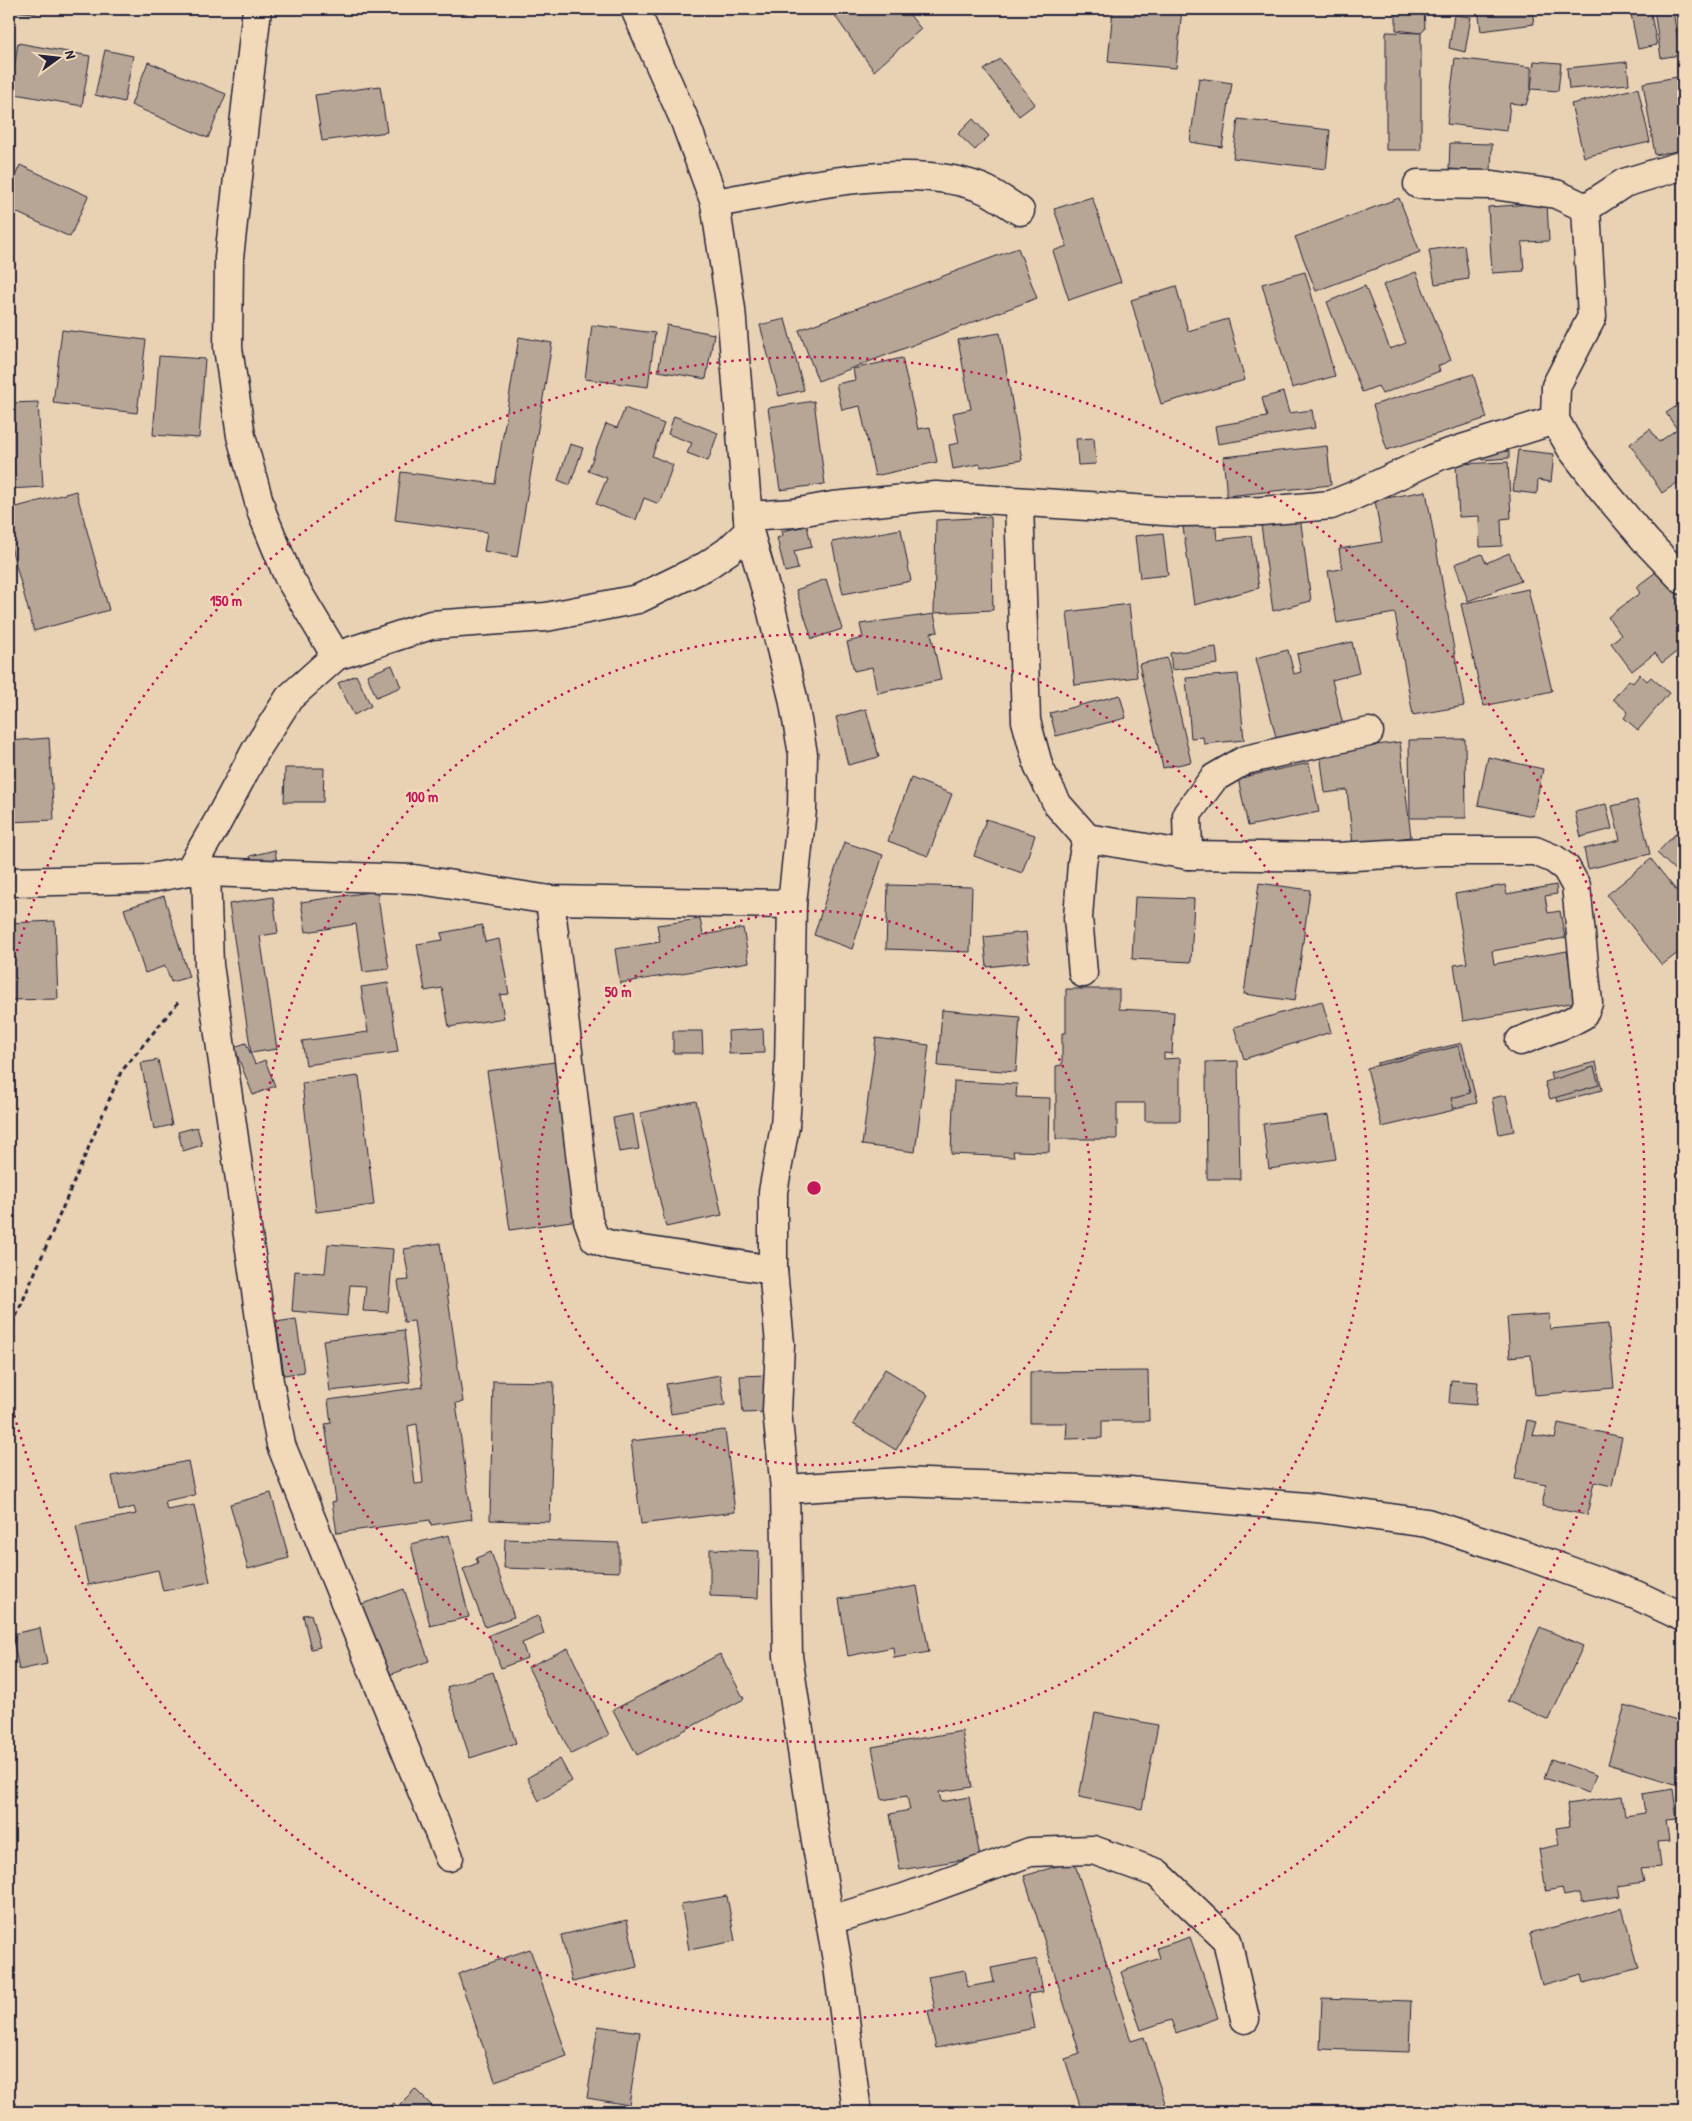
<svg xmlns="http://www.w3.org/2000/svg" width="1692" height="2121" font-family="'Patrick Hand',sans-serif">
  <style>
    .building { fill: #b7a696; stroke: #22223b; fill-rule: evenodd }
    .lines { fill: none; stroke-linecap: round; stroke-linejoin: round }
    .street-casing { stroke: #22223b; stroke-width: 31 }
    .path { stroke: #22223b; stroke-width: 3; stroke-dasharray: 5 4; stroke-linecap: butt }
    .street { stroke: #f1d9b9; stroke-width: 28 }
    .ring { fill: none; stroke: #c2185b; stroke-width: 2.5; stroke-dasharray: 2.5 5 }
    .centre { fill: #c2185b; stroke: #f1d9b9; stroke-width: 2.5 }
    .ring-label { font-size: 15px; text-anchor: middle; font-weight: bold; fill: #c2185b; stroke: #f1d9b9; stroke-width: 5; stroke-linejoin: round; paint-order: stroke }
  </style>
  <rect width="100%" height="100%" fill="#e9d2b4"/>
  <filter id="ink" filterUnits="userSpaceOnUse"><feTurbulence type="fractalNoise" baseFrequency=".02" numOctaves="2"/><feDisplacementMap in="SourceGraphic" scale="10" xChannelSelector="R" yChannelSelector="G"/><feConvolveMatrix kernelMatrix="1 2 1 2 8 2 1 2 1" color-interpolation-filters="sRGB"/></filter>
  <g filter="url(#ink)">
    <g class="building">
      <polygon points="9,9 37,9 36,13 9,11"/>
      <polygon points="723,9 752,9 725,14"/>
      <polygon points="830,9 905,9 921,29 874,71"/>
      <polygon points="1113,9 1182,9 1176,68 1108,62"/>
      <polygon points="1396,9 1424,9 1425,29 1421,33 1396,30"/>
      <polygon points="1478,9 1532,9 1534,24 1481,31"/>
      <polygon points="1630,9 1650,9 1657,45 1638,49"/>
      <polygon points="1654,9 1683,9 1673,10 1680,55 1661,58"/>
      <polygon points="1454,15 1471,17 1465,52 1449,48"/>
      <polygon points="1386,32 1421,33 1421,150 1386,150"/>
      <polygon points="18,43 90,56 82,106 10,93"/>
      <polygon points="105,50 133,56 124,102 95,95"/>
      <polygon points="1455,58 1531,67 1531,89 1526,105 1510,103 1507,131 1447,124"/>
      <polygon points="1000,59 1035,104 1019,116 984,70"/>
      <polygon points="1534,61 1561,63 1558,91 1531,89"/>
      <polygon points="148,62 226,94 208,138 131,105"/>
      <polygon points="1627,62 1629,84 1569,89 1567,68"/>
      <polygon points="1683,76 1683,150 1655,155 1643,83"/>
      <polygon points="1199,78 1232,83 1222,147 1190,142"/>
      <polygon points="380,86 387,132 322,141 315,95"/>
      <polygon points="1638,88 1650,142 1584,157 1571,104"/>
      <polygon points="973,119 989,136 975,150 958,134"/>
      <polygon points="1238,119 1330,130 1326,169 1233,158"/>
      <polygon points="1450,143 1492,144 1491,171 1449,169"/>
      <polygon points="20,165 88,196 70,237 9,209 9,190"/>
      <polygon points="1092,197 1121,282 1069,300 1053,251 1067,246 1054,209"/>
      <polygon points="1399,198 1420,252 1316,291 1295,237"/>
      <polygon points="1547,203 1549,241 1522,242 1524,271 1492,273 1488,207"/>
      <polygon points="1464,245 1469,279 1435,284 1429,250"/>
      <polygon points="1018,248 1037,298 818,381 799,330"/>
      <polygon points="1305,272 1335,376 1292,388 1262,284"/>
      <polygon points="1416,272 1451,360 1438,366 1440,371 1382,394 1378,386 1362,392 1327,302 1365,286 1390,349 1406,343 1383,285"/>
      <polygon points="1176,286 1188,331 1228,319 1245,380 1161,404 1131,300"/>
      <polygon points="785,319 804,390 779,396 760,325"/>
      <polygon points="592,325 655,333 648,387 585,379"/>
      <polygon points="667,325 714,334 706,379 658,371"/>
      <polygon points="62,330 146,340 137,413 53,403"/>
      <polygon points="1000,333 1022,460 981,467 980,464 953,469 949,445 959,443 953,413 971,409 958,340"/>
      <polygon points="519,337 552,343 517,557 484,551 487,532 395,520 401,472 495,484"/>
      <polygon points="159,356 205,359 199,438 153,435"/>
      <polygon points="902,358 918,429 930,427 937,462 875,476 860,406 842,410 836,384 855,380 853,369"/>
      <polygon points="1473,374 1487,418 1387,450 1373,405"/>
      <polygon points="1283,392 1289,413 1312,410 1315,428 1218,444 1215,426 1267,417 1262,398"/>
      <polygon points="814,401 825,484 780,490 768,408"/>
      <polygon points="38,402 43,487 9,489 9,403"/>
      <polygon points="1683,402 1683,479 1662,493 1630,444 1650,429 1659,442 1677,429 1666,413"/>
      <polygon points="625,408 664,424 652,456 673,465 659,504 644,498 636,520 596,504 607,478 588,471 606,424 617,428"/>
      <polygon points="674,416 718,433 708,461 687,453 692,443 668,434"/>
      <polygon points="1094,438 1096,464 1078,465 1076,439"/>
      <polygon points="570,444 583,448 570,485 558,480"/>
      <polygon points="1327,446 1331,485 1227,496 1223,457"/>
      <polygon points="1518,450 1554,454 1551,482 1538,480 1537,494 1513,491"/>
      <polygon points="1509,451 1509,458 1482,460 1482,453"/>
      <polygon points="1508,462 1511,518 1501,519 1502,546 1480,547 1479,516 1459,517 1456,464"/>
      <polygon points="76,491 109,610 34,631 9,540 9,509"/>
      <polygon points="1426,491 1464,706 1413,715 1395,613 1337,623 1328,571 1342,569 1339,549 1382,542 1375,500"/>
      <polygon points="1300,516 1311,601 1273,611 1260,518"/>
      <polygon points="991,517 993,610 934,613 936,520"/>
      <polygon points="1215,519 1217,540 1251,536 1259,588 1194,605 1183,527"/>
      <polygon points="807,526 812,547 794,551 798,569 785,572 777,538 783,536 782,531"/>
      <polygon points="901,529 911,581 843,594 832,542"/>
      <polygon points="1163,533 1168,575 1140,578 1135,536"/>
      <polygon points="1509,553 1521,581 1468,601 1455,564 1482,554 1486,563"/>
      <polygon points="1664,566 1683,592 1683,636 1680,638 1683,642 1683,647 1662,663 1655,653 1632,671 1611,643 1621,635 1608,617 1640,593 1636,587"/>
      <polygon points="826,579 842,629 812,639 796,590"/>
      <polygon points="1528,589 1552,691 1484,706 1461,604"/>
      <polygon points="1129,604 1137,677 1075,685 1067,612"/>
      <polygon points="934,614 938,632 931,633 941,680 877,693 872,667 854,671 847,642 863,638 860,624"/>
      <polygon points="1352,642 1359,673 1332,680 1343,725 1277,741 1256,658 1288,650 1294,674 1301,672 1297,654"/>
      <polygon points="1216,647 1218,664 1172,670 1170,653"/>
      <polygon points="1167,658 1191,762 1163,768 1139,664"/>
      <polygon points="392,665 401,687 376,697 367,675"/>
      <polygon points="1238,674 1244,740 1204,744 1203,737 1191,738 1186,678"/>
      <polygon points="1640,674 1647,681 1651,677 1669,693 1638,730 1624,718 1628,712 1613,699 1629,680 1633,683"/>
      <polygon points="356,675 371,706 354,715 338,683"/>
      <polygon points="1120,695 1126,718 1056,736 1050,713"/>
      <polygon points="866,709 879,757 848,765 836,717"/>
      <polygon points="49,738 54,820 9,822 9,741"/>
      <polygon points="1465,739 1466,818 1410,818 1409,740"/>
      <polygon points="1400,742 1411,837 1353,845 1347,790 1325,793 1320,752"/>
      <polygon points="1488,757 1543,769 1533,816 1478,805"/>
      <polygon points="1309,763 1319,812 1248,826 1238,778"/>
      <polygon points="285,768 324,768 323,802 284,802"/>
      <polygon points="911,778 952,794 928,856 888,841"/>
      <polygon points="1637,800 1650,854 1588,869 1584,849 1620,840 1612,806"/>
      <polygon points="1606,804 1612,829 1581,837 1575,812"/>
      <polygon points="986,819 1035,835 1022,873 974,856"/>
      <polygon points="1679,830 1683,834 1683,878 1657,853"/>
      <polygon points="844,842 883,855 852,949 814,935"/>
      <polygon points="275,850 277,863 253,869 250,856"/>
      <polygon points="1651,859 1683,899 1683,949 1662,965 1607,895"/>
      <polygon points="1259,883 1310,890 1295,1001 1244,994"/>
      <polygon points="888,885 972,887 970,952 886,949"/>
      <polygon points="1505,885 1507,894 1556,885 1557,894 1545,896 1548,913 1560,911 1565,938 1492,951 1494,964 1567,951 1576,1002 1463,1021 1454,965 1467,963 1455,894"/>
      <polygon points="377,891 389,969 363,972 356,924 306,932 301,902"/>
      <polygon points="164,896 189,977 171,982 165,966 145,973 124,909"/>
      <polygon points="273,897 278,933 260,936 277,1049 251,1053 229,904"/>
      <polygon points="1135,897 1194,899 1191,962 1132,959"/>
      <polygon points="700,919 703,935 743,928 749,962 620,983 615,949 660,942 657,925"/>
      <polygon points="55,921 58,999 9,1000 9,923"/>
      <polygon points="482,925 485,942 499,939 509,994 500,995 504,1018 449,1027 442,988 425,991 417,944 443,940 441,933"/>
      <polygon points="1026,932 1029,962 987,967 984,937"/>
      <polygon points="388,983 398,1052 306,1065 302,1041 368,1032 361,987"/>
      <polygon points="1066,989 1119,989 1119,1009 1174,1012 1172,1054 1164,1053 1164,1059 1180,1058 1180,1121 1145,1121 1145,1103 1117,1103 1117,1139 1056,1139 1056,1066 1062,1065 1062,1033 1066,1033"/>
      <polygon points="1322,1001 1331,1032 1244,1059 1234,1027"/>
      <polygon points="942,1010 1020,1017 1016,1072 938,1066"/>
      <polygon points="763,1029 764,1053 729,1054 728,1031"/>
      <polygon points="673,1031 702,1031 703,1053 673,1053"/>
      <polygon points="876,1038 929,1045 915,1152 862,1145"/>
      <polygon points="246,1043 255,1064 265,1060 275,1086 253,1095 234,1047"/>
      <polygon points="1462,1043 1477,1103 1392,1123 1377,1063"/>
      <polygon points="1459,1046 1470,1093 1451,1098 1454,1110 1382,1127 1367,1068"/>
      <polygon points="158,1060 172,1125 154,1129 141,1063"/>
      <polygon points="1238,1061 1240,1179 1207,1179 1206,1062"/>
      <polygon points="555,1062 578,1220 510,1230 487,1071"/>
      <polygon points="1596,1062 1602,1090 1557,1102 1550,1073"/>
      <polygon points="1594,1067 1599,1085 1550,1099 1545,1082"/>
      <polygon points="359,1076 374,1205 316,1212 302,1083"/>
      <polygon points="954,1081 1017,1084 1016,1097 1050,1098 1049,1152 1013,1151 1014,1157 951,1154"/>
      <polygon points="1506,1095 1514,1131 1499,1134 1492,1098"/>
      <polygon points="696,1101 722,1215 666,1227 640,1113"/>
      <polygon points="633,1114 639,1149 619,1152 613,1118"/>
      <polygon points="1329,1115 1336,1159 1269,1169 1263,1124"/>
      <polygon points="197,1127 202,1145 183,1151 178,1132"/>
      <path d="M440,1243L463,1402L456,1403L472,1519L431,1525L430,1520L337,1533L332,1502L336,1501L325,1424L331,1423L328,1400L423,1387L414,1321L404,1322L398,1281L409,1280L404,1249ZM417,1424L423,1483L415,1484L408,1426Z"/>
      <polygon points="328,1244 393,1249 388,1312 363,1311 366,1286 350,1285 347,1316 292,1311 295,1271 325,1273"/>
      <polygon points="1549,1314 1550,1329 1608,1324 1614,1388 1535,1395 1531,1355 1510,1357 1507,1317"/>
      <polygon points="296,1319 304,1372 284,1375 276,1322"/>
      <polygon points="404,1330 410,1382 330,1391 323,1340"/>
      <polygon points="885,1369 928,1395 896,1450 853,1424"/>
      <polygon points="1148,1371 1149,1421 1102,1421 1102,1438 1066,1439 1067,1423 1030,1423 1030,1372"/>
      <polygon points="720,1375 725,1405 671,1414 666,1384"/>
      <polygon points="767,1375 769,1412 743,1413 740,1376"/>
      <polygon points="1451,1380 1478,1382 1476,1405 1449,1403"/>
      <polygon points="493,1381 554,1382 550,1522 490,1520"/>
      <polygon points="1527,1420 1537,1422 1533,1435 1555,1439 1558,1423 1622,1437 1612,1486 1594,1482 1587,1515 1542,1506 1546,1485 1515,1479"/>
      <polygon points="725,1430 735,1512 641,1524 631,1441"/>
      <polygon points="188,1461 195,1495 165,1501 167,1510 194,1505 210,1582 163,1591 158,1570 88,1585 76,1526 136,1514 134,1507 119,1511 112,1476"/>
      <polygon points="271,1493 289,1558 248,1569 230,1504"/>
      <polygon points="449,1535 469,1617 430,1626 411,1544"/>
      <polygon points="505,1539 619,1543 619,1572 504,1568"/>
      <polygon points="710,1549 759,1551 758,1598 710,1596"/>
      <polygon points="491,1552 514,1617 485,1627 463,1569 478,1563 476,1558"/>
      <polygon points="917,1586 929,1652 894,1658 893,1647 848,1656 839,1599"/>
      <polygon points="404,1589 429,1661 386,1676 362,1604"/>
      <polygon points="311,1614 320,1647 311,1649 303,1615"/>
      <polygon points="538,1616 544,1634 522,1643 527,1658 501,1668 489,1635"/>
      <polygon points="1540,1627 1583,1646 1549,1720 1507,1701"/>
      <polygon points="40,1628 47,1664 19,1670 12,1634"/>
      <polygon points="568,1648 609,1735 571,1754 528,1667"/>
      <polygon points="720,1654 744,1699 637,1755 613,1710"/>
      <polygon points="493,1672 516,1743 470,1758 447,1687"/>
      <polygon points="1625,1705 1683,1723 1682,1786 1608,1764"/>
      <polygon points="1095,1713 1158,1725 1142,1809 1079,1797"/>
      <polygon points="962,1731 972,1787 939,1792 941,1802 969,1797 980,1857 900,1870 890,1814 910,1810 907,1796 882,1800 872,1747"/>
      <polygon points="560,1759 572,1781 539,1801 527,1778"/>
      <polygon points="1551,1759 1596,1775 1589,1793 1544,1778"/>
      <polygon points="1673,1789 1677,1819 1666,1820 1669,1841 1658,1842 1661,1867 1641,1869 1644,1882 1618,1886 1620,1896 1581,1902 1579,1893 1564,1896 1562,1888 1546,1891 1539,1849 1559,1845 1556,1828 1570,1826 1567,1804 1622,1796 1625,1816 1645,1813 1642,1794"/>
      <polygon points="1074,1861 1131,2041 1144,2037 1168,2112 1082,2112 1065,2059 1080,2054 1024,1876"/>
      <polygon points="727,1896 735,1941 689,1950 681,1904"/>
      <polygon points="1622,1908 1639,1968 1584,1983 1582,1974 1542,1985 1529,1934"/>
      <polygon points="627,1920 637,1967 572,1982 561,1935"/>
      <polygon points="1190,1937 1218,2018 1176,2033 1171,2020 1141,2030 1121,1972 1160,1958 1157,1948"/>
      <polygon points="530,1949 567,2056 495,2081 458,1974"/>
      <polygon points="1037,1959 1043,1992 1028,1994 1035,2028 936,2048 928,2011 935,2009 928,1977 965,1970 968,1987 994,1982 991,1968"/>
      <polygon points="1322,1998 1411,2001 1409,2052 1320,2049"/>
      <polygon points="598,2026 640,2032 629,2105 587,2098"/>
      <polygon points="415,2089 438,2112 385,2112 394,2103 397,2107"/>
    </g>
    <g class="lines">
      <g class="street-casing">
        <g id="street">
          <polyline points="257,9 229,258 228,348 241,436 262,513 288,576 336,656"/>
          <polyline points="635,9 684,119 715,203 731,309 749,531 771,608 793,698 803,754 802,809 792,904 789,1069 785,1126 773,1192 773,1270 780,1344 777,1411 785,1489 788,1656 813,1824 838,1966 857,2112"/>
          <polyline points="1418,184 1493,185 1556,194 1586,208"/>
          <path d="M715,203C792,190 915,157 988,191C999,197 1010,205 1020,211"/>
          <polyline points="1586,208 1592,317 1556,386 1555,420 1571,448 1603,490 1646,541 1683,580"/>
          <polyline points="1586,208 1624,183 1683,165"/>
          <polyline points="1019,503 1026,721 1039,768 1058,805 1087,838 1188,855 1337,857 1442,851 1535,851 1554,859 1566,868 1576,886 1588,1003 1583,1015 1570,1022 1520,1041"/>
          <polyline points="748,516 794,513 833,506 936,496 1179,512 1261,511 1309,507 1331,505 1353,496 1439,456 1555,420"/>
          <polyline points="1188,855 1187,814 1214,778 1245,760 1369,732"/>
          <polyline points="189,871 206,872 209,965 269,1381 281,1445 449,1857"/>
          <polyline points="206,872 414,879 550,900 792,904"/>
          <polyline points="9,882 146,879 189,871 217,823 256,750 289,698 336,656 431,625 546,617 638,599 706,566 728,551 749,531"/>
          <polyline points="550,900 588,1220 595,1239 610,1245 773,1270"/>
          <polyline points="1083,973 1078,918 1082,863 1087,838"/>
          <polyline points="785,1489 901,1482 1129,1491 1317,1508 1427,1523 1520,1553 1636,1595 1683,1617"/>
          <polyline points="830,1920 904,1898 1030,1852 1093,1850 1157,1873 1227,1940 1245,2019"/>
        </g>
      </g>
      <polyline class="path" points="9,1333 121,1072 180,1000"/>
      <use href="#street" class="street"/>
    </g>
  </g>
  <g class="ring">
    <circle cx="814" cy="1188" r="277"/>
    <circle cx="814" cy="1188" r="554"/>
    <path d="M9 980A831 831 0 1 1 9 1396"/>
  </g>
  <circle cx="814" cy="1188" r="8" class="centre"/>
  <g class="ring-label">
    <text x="226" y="606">150 m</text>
    <text x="422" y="802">100 m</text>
    <text x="618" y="997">50 m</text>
  </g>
  <rect width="1692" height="2121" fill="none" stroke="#f1d9b9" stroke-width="30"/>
  <rect x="15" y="15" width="1662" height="2091" fill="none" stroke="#22223b" stroke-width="2" filter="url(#ink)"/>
  <g transform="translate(58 58) rotate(75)" stroke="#f1d9b9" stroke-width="4" paint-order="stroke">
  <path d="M0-4L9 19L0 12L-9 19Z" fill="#22223b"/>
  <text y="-8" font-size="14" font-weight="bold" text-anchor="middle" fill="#22223b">N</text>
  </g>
</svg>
